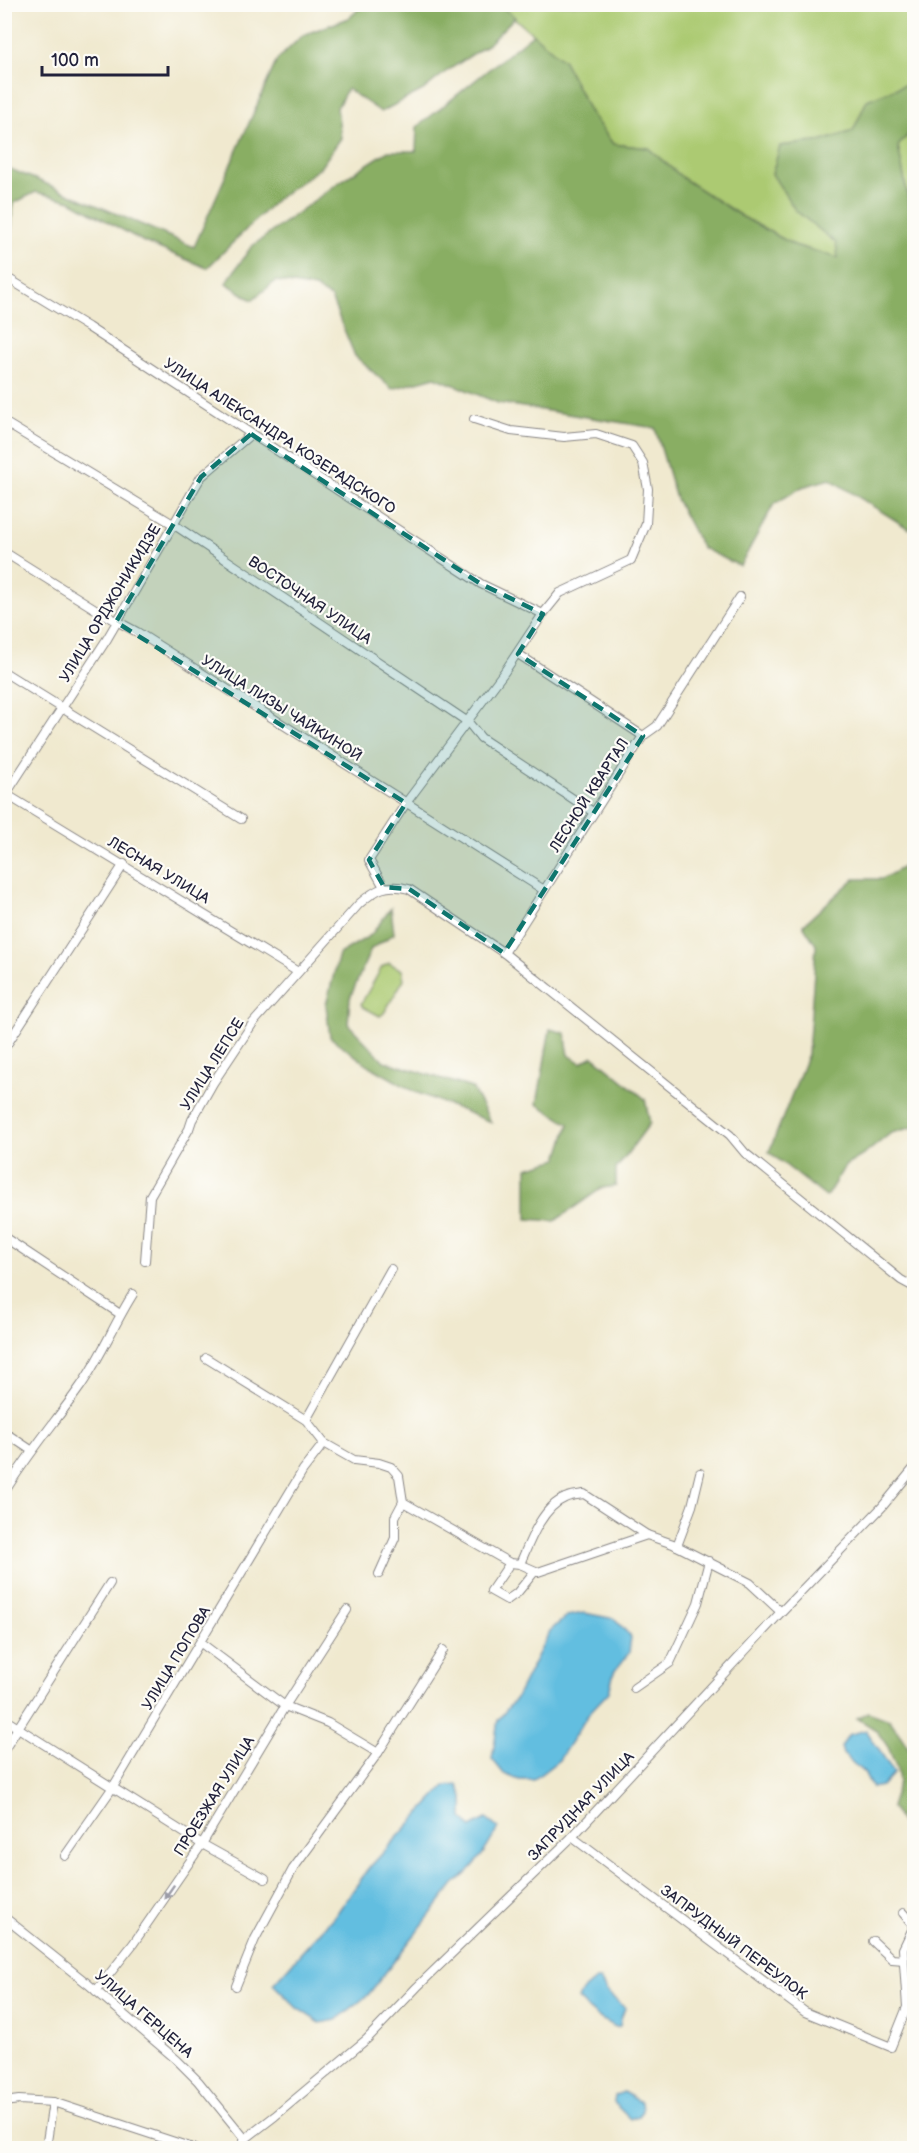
<svg xmlns="http://www.w3.org/2000/svg" width="919" height="2153" font-family="'Balsamiq Sans',sans-serif">
  <style>
    .green { fill: #acca72; stroke: #677656; stroke-width: 1.5 }
    .forest { fill: #89ae64; stroke: #566850; stroke-width: 1.5 }
    .water { fill: #62bee0; stroke: #42708e; stroke-width: 1.5 }
    .lines { fill: none; stroke-linecap: round; stroke-linejoin: round }
    .minor-casing { stroke: #898685; stroke-width: 10 }
    .minor { stroke: #fff; stroke-width: 8 }
    .oneway { fill: #9c9ca7 }
    .marked { fill: #0f766e; fill-opacity: 0.2; stroke: #0f766e; stroke-width: 4.5; stroke-dasharray: 12 8; stroke-linejoin: round }
    .labels { text-anchor: middle; stroke-width: 4.5; stroke-linejoin: round; paint-order: stroke }
    .street-label { font-size: 15px; fill: #22223b; stroke: #fdfcf7 }
  </style>
  <rect width="100%" height="100%" fill="#fdfcf7"/>
  <filter id="ink" filterUnits="userSpaceOnUse"><feTurbulence type="fractalNoise" baseFrequency=".0167" numOctaves="2"/><feDisplacementMap in="SourceGraphic" scale="12" xChannelSelector="R" yChannelSelector="G"/><feConvolveMatrix kernelMatrix="1 2 1 2 8 2 1 2 1" color-interpolation-filters="sRGB"/></filter>
  <filter id="wash" filterUnits="userSpaceOnUse"><feTurbulence type="fractalNoise" baseFrequency=".008" numOctaves="4" result="noise"/><feDisplacementMap in="SourceGraphic" scale="24" xChannelSelector="R" yChannelSelector="G"/><feGaussianBlur stdDeviation="1.35" result="paint"/><feColorMatrix in="noise" values="0 0 0 0 0 0 0 0 0 0 0 0 0 0 0 0 0 1.4 0 .05"/><feComposite in="paint" operator="in"/></filter>
  <g filter="url(#wash)">
    <rect width="100%" height="100%" fill="#f0e9cf"/>
    <g class="green">
      <polygon points="499,5 914,5 914,90 909,83 867,100 853,131 823,141 780,146 795,210 837,243 838,258 794,245 741,216 684,179 648,148 613,144 589,111 564,61"/>
      <polygon points="914,128 914,229 898,146"/>
      <polygon points="389,963 402,970 404,979 384,1013 380,1016 363,1007 361,1004 382,967"/>
    </g>
    <g class="forest">
      <polygon points="363,5 499,5 515,17 487,45 447,71 423,90 381,112 347,89 337,108 341,138 320,168 277,199 207,268 144,242 71,201 36,192 14,203 10,240 5,243 5,167 35,179 194,247 277,60 303,35 349,18"/>
      <polygon points="533,34 564,61 589,111 613,144 648,148 684,179 741,216 794,245 838,258 836,243 795,210 772,174 780,146 823,141 853,131 867,100 910,83 914,90 914,128 898,146 914,229 914,527 909,529 830,479 802,487 774,504 740,566 702,548 676,499 655,428 498,403 435,377 392,389 355,356 331,298 315,288 276,281 252,300 226,283 251,247 341,181 388,151 416,151 417,127"/>
      <polygon points="914,861 914,1127 891,1133 865,1154 845,1166 826,1197 769,1152 808,1054 816,945 803,925 854,879 882,879"/>
      <polygon points="391,908 394,934 371,949 350,998 348,1024 384,1061 472,1088 491,1122 413,1091 368,1065 330,1037 326,1005 339,954 371,935"/>
      <polygon points="550,1029 565,1033 569,1055 581,1063 593,1056 645,1099 650,1123 616,1169 616,1186 602,1188 555,1221 527,1219 527,1168 558,1159 569,1124 537,1104"/>
      <polygon points="868,1712 890,1720 914,1756 914,1833 911,1837 891,1807 899,1782 897,1769 888,1747 876,1730 857,1718"/>
    </g>
    <g class="water">
      <polygon points="584,1613 615,1619 631,1637 629,1653 614,1672 609,1692 590,1712 559,1760 533,1780 519,1780 504,1774 492,1759 498,1720 516,1698 550,1631 567,1616"/>
      <polygon points="866,1730 894,1773 882,1786 872,1788 865,1774 843,1754 841,1747 848,1735"/>
      <path d="M458,1785L463,1797V1818L471,1827L486,1819L498,1828C486,1851 475,1868 454,1884L368,1995L336,2020L320,2023L297,2008L273,1984L337,1913L369,1868L445,1786Z"/>
      <path d="M595,1980H600L607,1992L625,2008L621,2019L620,2026L616,2027C601,2021 589,2011 578,1999L582,1991Z"/>
      <polygon points="623,2092 641,2102 642,2111 638,2116 630,2119 614,2103 615,2096"/>
    </g>
  </g>
  <g filter="url(#ink)">
    <g class="lines">
      <g class="minor-casing">
        <g id="minor">
          <polyline points="4,276 88,327 481,584 543,614"/>
          <polyline points="4,422 173,524 468,722 481,738 593,812"/>
          <polyline points="4,552 100,612 137,632 544,890"/>
          <polyline points="518,654 643,736"/>
          <polyline points="4,672 241,819"/>
          <polyline points="4,793 298,972"/>
          <polyline points="4,797 107,639 201,477 251,434"/>
          <polyline points="384,887 369,860 406,803 505,671 543,614 560,593 631,560 646,524 648,489 643,463 632,446 596,434 564,437 511,431 474,419"/>
          <polyline points="504,953 643,736 657,726 740,597"/>
          <polyline points="4,1049 124,864"/>
          <polyline points="4,1237 120,1314"/>
          <path d="M145,1261L150,1196L189,1129L192,1120L213,1083L253,1023L359,904C376,889 386,883 409,889L504,953L730,1135L745,1153L901,1280L914,1287"/>
          <polyline points="206,1358 306,1420 324,1443"/>
          <polyline points="306,1420 391,1269"/>
          <polyline points="4,1432 31,1450"/>
          <path d="M4,1493C27,1455 55,1422 80,1387C101,1357 114,1324 133,1294"/>
          <polyline points="677,1546 692,1506 700,1473"/>
          <polyline points="510,1563 491,1591 507,1600 517,1593 535,1571"/>
          <path d="M520,1564C529,1543 542,1507 565,1498C570,1495 578,1495 584,1494L647,1535"/>
          <polyline points="379,1574 395,1538 395,1517 403,1502"/>
          <polyline points="201,1643 285,1706 328,1723 378,1753"/>
          <polyline points="634,1688 670,1663 698,1603 709,1561"/>
          <polyline points="4,1719 202,1844 265,1879"/>
          <polyline points="4,1750 110,1583"/>
          <polyline points="572,1837 805,2012 891,2047 907,2007 903,1949 914,1926"/>
          <polyline points="65,1856 113,1787 303,1470 324,1443 354,1460 379,1463 391,1467 399,1476 403,1502 510,1563 520,1564 538,1572 647,1535 673,1544 750,1583 781,1612"/>
          <polyline points="903,1913 914,1926"/>
          <polyline points="4,1917 88,1984 177,2060 198,2081 245,2139 241,2148"/>
          <polyline points="873,1941 892,1959 904,1960"/>
          <polyline points="236,1986 255,1939 293,1869 378,1753 443,1650"/>
          <polyline points="96,1991 133,1944 202,1844 285,1706 347,1610"/>
          <polyline points="4,2102 19,2100 53,2102 193,2148"/>
          <polyline points="245,2139 275,2116 367,2039 417,1987 572,1837 781,1612 882,1507 914,1468"/>
          <polyline points="46,2148 53,2102"/>
        </g>
      </g>
      <use href="#minor" class="minor"/>
    </g>
    <defs><path id="oneway-solid" d="M-6-.8H1V-3.2L6.5 0L1 3.2V.8H-6Z" transform="scale(1.5)"/></defs>
    <use class="oneway" href="#oneway-solid" transform="translate(169 1892) rotate(125)"/>
  </g>
  <path class="marked" d="M251,434L481,584L543,614L518,654L643,736L504,953L409,889L384,887L369,860L406,803L116,622L201,477Z"/>
  <g class="labels">
    <g class="street-label">
      <text transform="translate(280 436) rotate(33)" y="5">УЛИЦА АЛЕКСАНДРА КОЗЕРАДСКОГО</text>
      <text transform="translate(310 600) rotate(34)" y="5">ВОСТОЧНАЯ УЛИЦА</text>
      <text transform="translate(110 603) rotate(-59)" y="5">УЛИЦА ОРДЖОНИКИДЗЕ</text>
      <text transform="translate(282 708) rotate(32)" y="5">УЛИЦА ЛИЗЫ ЧАЙКИНОЙ</text>
      <text transform="translate(589 795) rotate(-57)" y="5">ЛЕСНОЙ КВАРТАЛ</text>
      <text transform="translate(159 870) rotate(31)" y="5">ЛЕСНАЯ УЛИЦА</text>
      <text transform="translate(212 1064) rotate(-58)" y="5">УЛИЦА ЛЕПСЕ</text>
      <text transform="translate(176 1658) rotate(-59)" y="5">УЛИЦА ПОПОВА</text>
      <text transform="translate(214 1796) rotate(-58)" y="5">ПРОЕЗЖАЯ УЛИЦА</text>
      <text transform="translate(581 1806) rotate(-46)" y="5">ЗАПРУДНАЯ УЛИЦА</text>
      <text transform="translate(734 1942) rotate(37)" y="5">ЗАПРУДНЫЙ ПЕРЕУЛОК</text>
      <text transform="translate(144 2014) rotate(41)" y="5">УЛИЦА ГЕРЦЕНА</text>
    </g>
  </g>
  <rect width="919" height="2153" fill="none" stroke="#fdfcf7" stroke-width="24"/>
  <path d="M42 66v9h126v-9" fill="none" stroke="#22223b" stroke-width="3"/>
  <text x="51" y="66" font-size="18" fill="#22223b" stroke="#fdfcf7" stroke-width="4.5" paint-order="stroke">100 m</text>
</svg>
